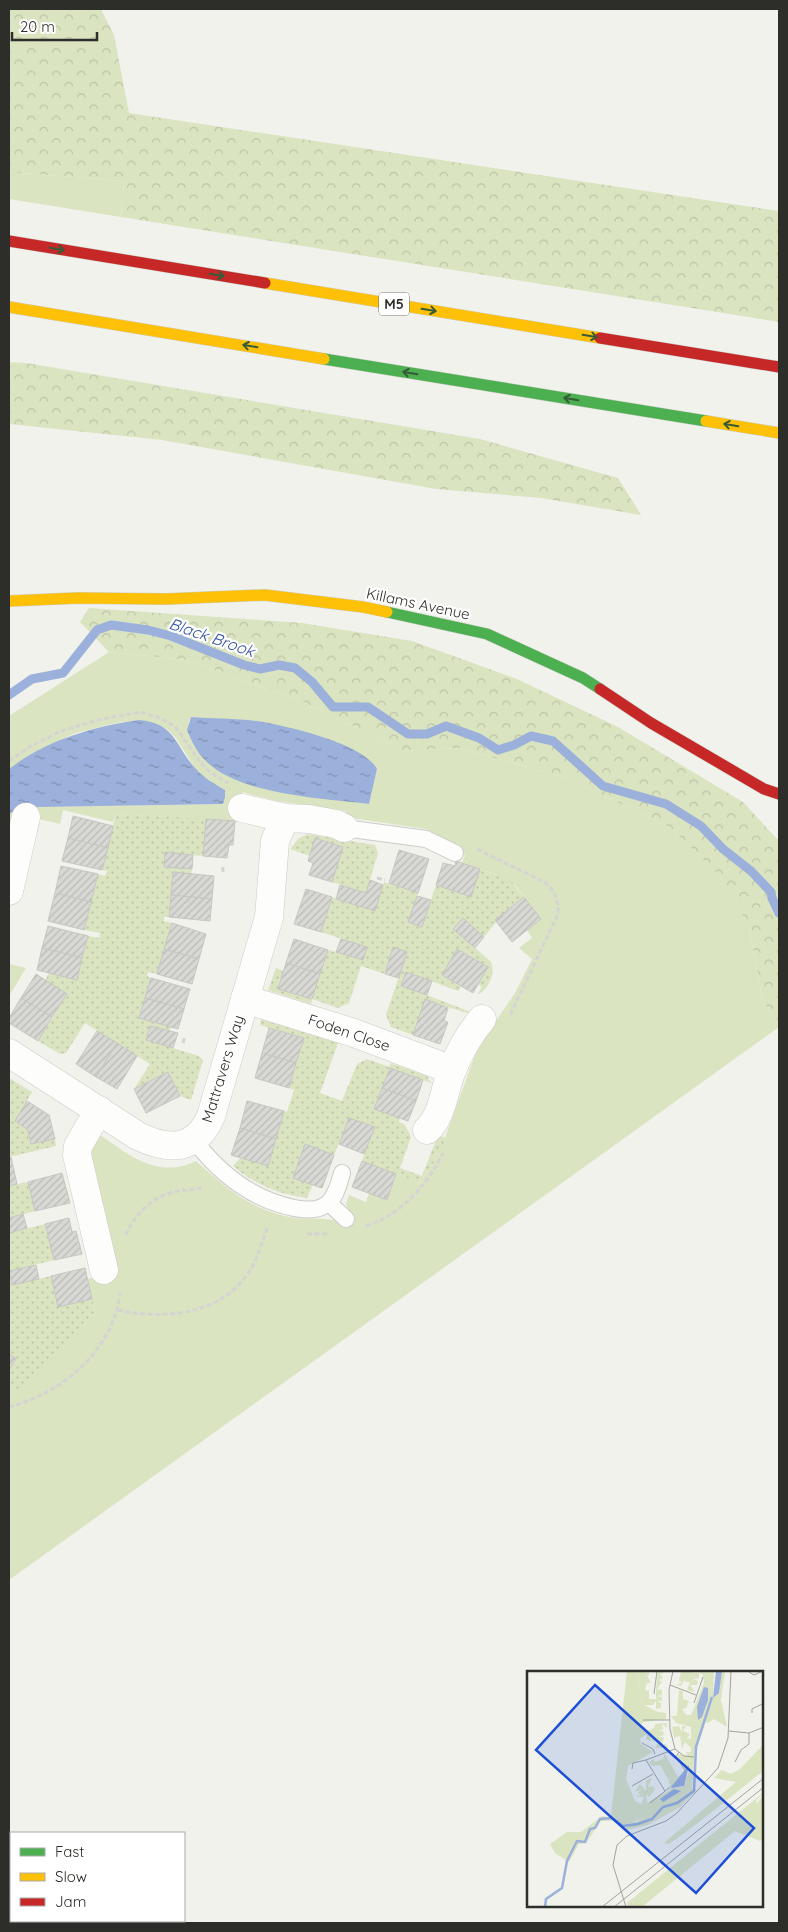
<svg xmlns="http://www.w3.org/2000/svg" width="788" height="1932" font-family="Quicksand,sans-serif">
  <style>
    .green { fill: #dbe4c1; fill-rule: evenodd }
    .forest { fill: url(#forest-crowns) }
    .garden { fill: url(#garden-dots) }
    .water { fill: url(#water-ripples) }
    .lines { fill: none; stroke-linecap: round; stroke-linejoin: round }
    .stream { stroke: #9bb0da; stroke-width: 9 }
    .building { fill: url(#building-hatch); stroke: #c5c7c1 }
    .lane-casing { stroke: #cbccc7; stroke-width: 18 }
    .street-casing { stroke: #cbccc7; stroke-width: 29 }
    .fast-casing { stroke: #cbccc7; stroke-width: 12 }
    .slow-casing { stroke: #cbccc7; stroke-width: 12 }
    .jam-casing { stroke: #cbccc7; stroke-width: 12 }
    .path { stroke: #d4d4d2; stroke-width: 3; stroke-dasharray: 5 2.5; stroke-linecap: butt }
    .lane { stroke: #fdfdfc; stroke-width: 16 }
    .street { stroke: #fdfdfc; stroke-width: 28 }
    .fast { stroke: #4caf50; stroke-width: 11 }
    .slow { stroke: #ffc107; stroke-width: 11 }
    .jam { stroke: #c62828; stroke-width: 11 }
    .oneway { stroke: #385b37 }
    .labels { text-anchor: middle; stroke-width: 4.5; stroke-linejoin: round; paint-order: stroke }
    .shield { fill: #fff; stroke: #6c6d69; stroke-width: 1 }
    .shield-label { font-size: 14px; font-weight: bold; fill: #2d2e29 }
    .street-label { font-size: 15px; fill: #2d2e29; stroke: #fff }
    .water-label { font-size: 16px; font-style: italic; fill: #34539f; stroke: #fff }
    .inset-river { fill: none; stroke: #9bb0da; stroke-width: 2.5 }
    .inset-road { fill: none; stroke: #a2a49d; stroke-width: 1 }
    .view { fill: #1d4ed8; fill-opacity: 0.15; stroke: #1d4ed8; stroke-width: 2.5 }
    .inset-edge { fill: none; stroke: #2d2e29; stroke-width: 2.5 }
  </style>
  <defs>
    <pattern id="forest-crowns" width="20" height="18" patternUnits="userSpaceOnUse" patternTransform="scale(1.25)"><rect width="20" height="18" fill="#dbe4c1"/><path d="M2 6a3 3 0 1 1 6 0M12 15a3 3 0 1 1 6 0" fill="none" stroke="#bcc4a6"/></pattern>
    <pattern id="garden-dots" width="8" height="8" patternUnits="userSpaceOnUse" patternTransform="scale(1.25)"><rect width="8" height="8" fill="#dbe4c1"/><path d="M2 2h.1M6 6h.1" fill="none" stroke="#bcc4a6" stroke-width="1.8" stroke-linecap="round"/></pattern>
    <pattern id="water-ripples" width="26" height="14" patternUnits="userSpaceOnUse" patternTransform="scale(1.25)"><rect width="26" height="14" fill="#9bb0da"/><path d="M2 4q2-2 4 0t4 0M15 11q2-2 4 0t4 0" fill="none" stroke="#7f90b1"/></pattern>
    <pattern id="building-hatch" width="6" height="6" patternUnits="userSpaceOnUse" patternTransform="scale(1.25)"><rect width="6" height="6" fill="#d8d9d4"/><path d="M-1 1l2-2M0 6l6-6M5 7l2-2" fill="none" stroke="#babbb6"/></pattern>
  </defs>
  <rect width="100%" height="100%" fill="#f0f2eb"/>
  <g class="green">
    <polygon points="9,172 124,181 121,217 9,199"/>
    <path d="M109,652L187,660L301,701L404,751L459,748L567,778L671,828L725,880L749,928L763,1001L779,1027L9,1580V1388L15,1391L95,1312L87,1279L97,1277L90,1153L97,1133C128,1154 157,1180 196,1161C227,1189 252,1211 295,1218C304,1219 331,1218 337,1221L349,1211L346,1204L349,1195L366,1202L369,1193L387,1200L396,1174L419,1183L432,1165L445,1138L475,1055L485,1037L515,993L532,959L519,948L532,938L527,930L541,919L516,886L495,874L462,863L465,855L456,852L458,846L426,829L345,817L346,811L276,801L242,792L240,822L116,814L113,822L63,810L60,824L21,815L9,821V814L17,810L39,807L223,804L225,790L213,783L196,770L176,738L167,729L139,720L112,724L76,733L47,746L9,769V716ZM191,717L262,722L377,769L369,804L275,791L188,723Z"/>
    <polygon points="9,964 26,968 9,996"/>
  </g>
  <g class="forest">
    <polygon points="9,9 101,9 114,35 129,113 779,211 779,322 121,217 124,181 9,172"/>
    <polygon points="9,362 26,363 480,439 618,478 641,515 541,498 436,489 162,440 9,424"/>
    <polygon points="89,608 302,623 412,641 517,679 618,727 743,802 778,840 779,844 779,1027 763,1001 749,928 725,881 671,828 567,778 459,748 404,751 301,701 187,660 109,652 80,622"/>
  </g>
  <g class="garden">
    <polygon points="116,814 206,819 203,856 166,853 164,867 192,869 191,874 173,872 169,917 164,917 164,921 172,923 157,974 148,972 147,976 151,978 139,1017 171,1027 170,1031 150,1026 146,1040 199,1056 203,1060 191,1100 180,1096 168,1072 134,1089 150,1064 85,1023 66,1053 60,1054 38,1041 67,994 45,981 49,973 77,980 88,936 99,938 100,933 84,930 98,874 105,876 107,871 102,870"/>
    <polygon points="308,834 375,845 378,853 366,893 332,882 343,847 316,838 310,856 290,849 299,838"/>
    <path d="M480,869L510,880L524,897L495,920L496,922L484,937L463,918L454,929L491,962C496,974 488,990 477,995L482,987L478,984L488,967L458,949L442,975L461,987L458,991L407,972L401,985L473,1013L474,1015L425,1000L413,1035L391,1027L386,1015L407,952L393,947L385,974L361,966L349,1003L338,1008L312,999L311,1004L268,990L276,968L284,971L278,989L312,999L328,950L363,960L366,947L321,932L332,897L375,911L384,882L418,893L409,922L422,927L436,885L471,897Z"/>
    <path d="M261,1019L338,1043L320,1093L342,1101L357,1064L367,1059L389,1067L391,1063L427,1076L431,1083L390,1068L374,1108L400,1118L399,1122L405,1125L411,1137L400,1168L422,1176L438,1135L446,1138L432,1165L419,1183L362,1161L374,1128L349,1118L334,1155L305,1144L293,1177L313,1185L307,1198C280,1195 254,1184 233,1166L240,1158L268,1166L284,1111L287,1112L294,1090L289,1088L304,1038L260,1025Z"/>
    <polygon points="9,1078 32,1092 15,1121 28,1130 32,1144 55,1139 56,1146 9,1157"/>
    <polygon points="28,1182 35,1211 9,1218 9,1186"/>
    <polygon points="45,1224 54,1260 9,1271 9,1233"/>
    <polygon points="9,1272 12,1285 51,1276 58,1306 92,1299 95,1312 15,1392 9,1388 9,1370 16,1359 9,1354"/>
  </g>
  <g class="water">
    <path d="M191,717C215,719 240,718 263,722C291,727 364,744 377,769L369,804C322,798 234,795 202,757C195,749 191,739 187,730Z"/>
    <path d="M139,720C177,724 174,745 196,769C204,778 215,784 225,790V797L223,804L39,807L17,810L9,814V769C47,740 91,727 139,720Z"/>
  </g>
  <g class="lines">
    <polyline class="stream" points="9,695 32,679 63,673 97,630 111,625 148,630 171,636 244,665 260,669 279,665 295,668 312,682 333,707 368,707 408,734 427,734 446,726 479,738 498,750 514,745 531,736 553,741 603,786 666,804 701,826 723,849 751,871 771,892 772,898 779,913"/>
  </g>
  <g class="building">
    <polygon points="73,816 113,826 108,848 68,838"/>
    <polygon points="206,819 235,821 233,845 229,845 227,858 203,856"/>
    <polygon points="68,838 108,848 102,870 62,861"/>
    <polygon points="315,838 343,847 332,882 309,875 313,863 308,861"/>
    <polygon points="399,850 429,859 418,893 389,883"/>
    <polygon points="165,852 193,855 192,869 164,867"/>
    <polygon points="456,861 480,869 471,897 436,885 443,863 455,866"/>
    <polygon points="61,866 98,874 91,902 55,893"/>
    <polygon points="173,872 214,876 212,899 171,895"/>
    <polygon points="370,880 383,885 375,911 336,899 340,885 366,893"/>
    <polygon points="306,889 332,897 321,932 294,924"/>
    <polygon points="55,893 91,902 84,930 48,921"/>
    <polygon points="171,895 212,899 210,921 169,917"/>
    <polygon points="417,896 431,900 422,927 408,922"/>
    <polygon points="524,897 541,919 512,942 495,920"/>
    <polygon points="463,918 484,937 475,948 453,929"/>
    <polygon points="172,923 206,934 199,959 164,949"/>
    <polygon points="48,926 88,936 82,958 42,948"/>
    <polygon points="294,939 328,950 320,974 286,963"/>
    <polygon points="341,939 367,947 363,960 336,952"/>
    <polygon points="393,947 407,952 399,978 385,974"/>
    <polygon points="42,948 82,958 77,980 37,970"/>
    <polygon points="164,949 199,959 192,984 157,974"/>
    <polygon points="457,949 488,967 473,993 442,975"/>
    <polygon points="286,963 320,974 312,999 278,989"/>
    <polygon points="406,972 432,981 427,995 401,986"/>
    <polygon points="36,974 67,994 52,1017 21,998"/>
    <polygon points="151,978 190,989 184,1009 145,998"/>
    <polygon points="21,998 52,1017 38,1041 9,1023 9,1018"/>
    <polygon points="145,998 184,1009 178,1029 139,1018"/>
    <polygon points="425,999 448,1008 444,1021 448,1022 440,1044 413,1035"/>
    <polygon points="150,1026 178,1033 173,1048 146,1040"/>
    <polygon points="269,1028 304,1038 296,1063 262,1053"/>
    <polygon points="97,1031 117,1043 96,1077 76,1064"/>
    <polygon points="117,1043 137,1056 117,1089 96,1077"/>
    <polygon points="262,1053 296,1063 289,1088 255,1078"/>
    <polygon points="390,1068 423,1080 416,1101 382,1088"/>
    <polygon points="168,1072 180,1096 146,1113 134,1089"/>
    <polygon points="382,1088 416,1101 408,1121 374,1109"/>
    <polygon points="27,1101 49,1115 55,1139 31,1144 28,1130 15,1121"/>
    <polygon points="247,1101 284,1111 276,1139 240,1128"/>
    <polygon points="349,1118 375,1127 364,1154 339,1144"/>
    <polygon points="240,1128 276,1139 268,1166 231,1155"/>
    <polygon points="305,1144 334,1155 322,1188 293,1178"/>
    <polygon points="9,1157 11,1157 17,1184 9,1186"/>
    <polygon points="362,1161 396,1174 387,1200 352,1187"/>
    <polygon points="62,1173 70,1203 35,1211 28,1182"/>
    <polygon points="23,1214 27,1228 9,1233 9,1218"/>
    <polygon points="69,1218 72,1232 76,1231 82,1254 54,1260 45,1224"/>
    <polygon points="36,1265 39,1279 12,1285 9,1271"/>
    <polygon points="85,1268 92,1299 58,1307 51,1276"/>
    <polygon points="9,1354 16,1359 9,1370"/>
  </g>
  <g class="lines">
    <g class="lane-casing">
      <g id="lane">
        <polyline points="344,828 426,839 455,853"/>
        <path d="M194,1140C219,1173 251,1199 294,1208C304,1210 318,1211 327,1204C336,1197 339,1183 342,1173"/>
        <polyline points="329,1203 346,1219"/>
      </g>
    </g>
    <g class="street-casing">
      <g id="street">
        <polyline points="242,808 285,818 309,819 336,824 344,828"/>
        <polyline points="9,891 26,817"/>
        <polyline points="245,999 354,1033 452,1070"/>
        <path d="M9,1053L138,1136C169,1151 196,1151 211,1116L269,917L275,841L285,818"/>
        <polyline points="99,1110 78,1146 77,1155 104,1270"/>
        <path d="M427,1130C443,1116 444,1089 452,1070C460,1051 469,1034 482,1019"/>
      </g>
    </g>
    <g class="fast-casing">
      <g id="fast">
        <polyline points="324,359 706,421"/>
        <polyline points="387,612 487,634 583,678 600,689"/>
      </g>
    </g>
    <g class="slow-casing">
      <g id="slow">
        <polyline points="265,283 600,338"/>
        <polyline points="9,307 324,359"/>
        <polyline points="706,421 779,433"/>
        <polyline points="9,601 78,598 166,599 265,595 363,607 387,612"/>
      </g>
    </g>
    <g class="jam-casing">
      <g id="jam">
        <polyline points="9,241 265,283"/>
        <polyline points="600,338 779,367"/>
        <polyline points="600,689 651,723 764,789 779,794"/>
      </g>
    </g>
    <g class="path">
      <polyline points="9,761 31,746 61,731 102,719 140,712 160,718 175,726 200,762 210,772 228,783"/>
      <path d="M477,849L546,883C555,892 559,901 558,914L510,1015"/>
      <polyline points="223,872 223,865"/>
      <polyline points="377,878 385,880"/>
      <polyline points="183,1043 185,1036"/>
      <path d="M366,1226C401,1215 427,1185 443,1153"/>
      <polyline points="307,1234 329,1234"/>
      <path d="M126,1235C135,1213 154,1195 178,1191C187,1189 196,1191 204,1186"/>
      <path d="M118,1310C162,1320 219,1315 247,1275C257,1261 262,1242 268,1226"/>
      <path d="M9,1407C62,1393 113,1351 120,1293"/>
    </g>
    <use href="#lane" class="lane"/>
    <use href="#street" class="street"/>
    <use href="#fast" class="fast"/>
    <use href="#slow" class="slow"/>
    <use href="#jam" class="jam"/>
  </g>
  <defs><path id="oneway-shaft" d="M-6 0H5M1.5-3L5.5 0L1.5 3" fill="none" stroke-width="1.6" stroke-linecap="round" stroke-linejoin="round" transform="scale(1.25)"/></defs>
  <g class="oneway">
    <use href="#oneway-shaft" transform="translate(57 249) rotate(9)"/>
    <use href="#oneway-shaft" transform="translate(217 275) rotate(9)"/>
    <use href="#oneway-shaft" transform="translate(429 310) rotate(9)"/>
    <use href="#oneway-shaft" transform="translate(590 336) rotate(9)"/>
    <use href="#oneway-shaft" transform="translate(250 346) rotate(-171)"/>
    <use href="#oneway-shaft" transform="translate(410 373) rotate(-171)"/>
    <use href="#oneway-shaft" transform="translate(571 399) rotate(-171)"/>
    <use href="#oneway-shaft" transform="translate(731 425) rotate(-171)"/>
  </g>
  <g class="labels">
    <rect class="shield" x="379" y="292.5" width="30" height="23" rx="4"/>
    <g class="shield-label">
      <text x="394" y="309">M5</text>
    </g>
    <g class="street-label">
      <text transform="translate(418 604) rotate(12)" y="5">Killams Avenue</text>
      <text transform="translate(349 1033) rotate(19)" y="5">Foden Close</text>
      <text transform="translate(223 1069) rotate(-73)" y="5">Mattravers Way</text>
    </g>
    <g class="water-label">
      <text transform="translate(212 637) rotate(19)" y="6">Black Brook</text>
    </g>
  </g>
  <g transform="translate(527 1671)">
    <rect width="236" height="236" fill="#f0f2eb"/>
    <path d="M100,0H111L112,22L117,34L131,41L139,42V48L117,51L111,55L114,73L126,81L101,95L99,108L108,130L116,134L143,119L141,116L158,99L157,91L151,87L152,83L161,85L159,81H164V56L149,52L144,45L164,44L177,12L176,4L170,0H187L182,33L168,77L165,118L121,146L101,152L84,145ZM163,98L156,116L145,117L159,99ZM236,91V100L195,133L229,97ZM236,122L229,130L231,135L222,142L218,140L203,154L200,151Z" fill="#dbe4c1" fill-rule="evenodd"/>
    <path d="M187,0L186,27L192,22L195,0H198L194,29L200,56L187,48L181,52L176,50L182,33ZM236,74V91L195,133L155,164L142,173L137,172L209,111L187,107L195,99L204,103L213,98ZM165,118H170L153,136L121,154L100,159L86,150H74L59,172L52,173L42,191L28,182L23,173L40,161H54L75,145L109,151ZM236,125V168L233,170L208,160L115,236H102L100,232L200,151L203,154L218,140L222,142Z" fill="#dbe4c1"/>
    <path d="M111,0L123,2L120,5L124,12H120L118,19L122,20V28H129V18L131,0L138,1L133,3L136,7L132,9L135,11L130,18L135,19V24L130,25L135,26V30H130L134,32V37L129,38V30L126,34H117L112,22ZM154,0L172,2V7L166,8L171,10L170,14H163L168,21L160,19L163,11H158V8L154,15L150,14L155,11L152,9ZM152,19L156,20V28L162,30L159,37L155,38L160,45H150ZM140,52V57L135,53L136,58L131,60H136L137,64L132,66H137L135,74L139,73L141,77H128L132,70H125V66L123,70L119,68L120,63L112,68L111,55L118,56L120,61V58L122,60L128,56V53ZM152,55L155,62V55H159L156,60L163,63L160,67L166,68L164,77L158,71L155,78L153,65L147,67L145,56ZM138,83L151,106L144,114L141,111L144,107L141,108L133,94L125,95L122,91L127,88L128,91L136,88ZM125,106L121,116L126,115L128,118L122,126L119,123L120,132L114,134L117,126H111L109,124L115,125L111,122L116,118L108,121L113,113L119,120V110Z" fill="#dbe4c1"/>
    <path d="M189,0H195L192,22L186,27ZM177,16L181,17V29L175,46L171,49L170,36ZM162,94L157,115L145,117L144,116ZM147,118L154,120L136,131L133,128Z" fill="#9bb0da"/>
    <path class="inset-river" d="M18,236L19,228L35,217L40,190L50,170L58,171L63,158L68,157L73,148L85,147L96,155L111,153L125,148L136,136L150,132L167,120L169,76L185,26"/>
    <path class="inset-road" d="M146,0L142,19L143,58L148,78L157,85L167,86M222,1L227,4L236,0M143,14L169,24M127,23L130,0M167,32L176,6M225,42V38L237,32M116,49H142M202,60L222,62L237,56M115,72L126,78L128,83M152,81L149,86L158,99M208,91L214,79L222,73V62M105,98L106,92L119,89M105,115L126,103M138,120L119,89L148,78M123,132L142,117M75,236L237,107M87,236L237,116M99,236L86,194L90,174L100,165L139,150L150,142L191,97L201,67L204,0"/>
    <path class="view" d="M68,14L227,157L169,222L9,79Z"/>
    <rect width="236" height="236" class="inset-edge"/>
  </g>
  <rect width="788" height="1932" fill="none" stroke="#2d2e29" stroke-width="20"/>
  <rect x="10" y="1832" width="175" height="90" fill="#ffffff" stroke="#ababa9"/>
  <rect x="20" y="1848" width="25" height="8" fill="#4caf50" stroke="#ababa9"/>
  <text x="55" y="1857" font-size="15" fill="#2d2e29">Fast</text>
  <rect x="20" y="1873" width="25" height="8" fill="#ffc107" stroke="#ababa9"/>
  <text x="55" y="1882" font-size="15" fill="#2d2e29">Slow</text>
  <rect x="20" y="1898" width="25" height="8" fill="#c62828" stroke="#ababa9"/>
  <text x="55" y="1907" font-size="15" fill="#2d2e29">Jam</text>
  <path d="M12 32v8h85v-8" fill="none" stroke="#2d2e29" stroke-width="2.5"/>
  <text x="20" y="32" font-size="15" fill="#2d2e29" stroke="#ffffff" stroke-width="4" paint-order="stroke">20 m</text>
</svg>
